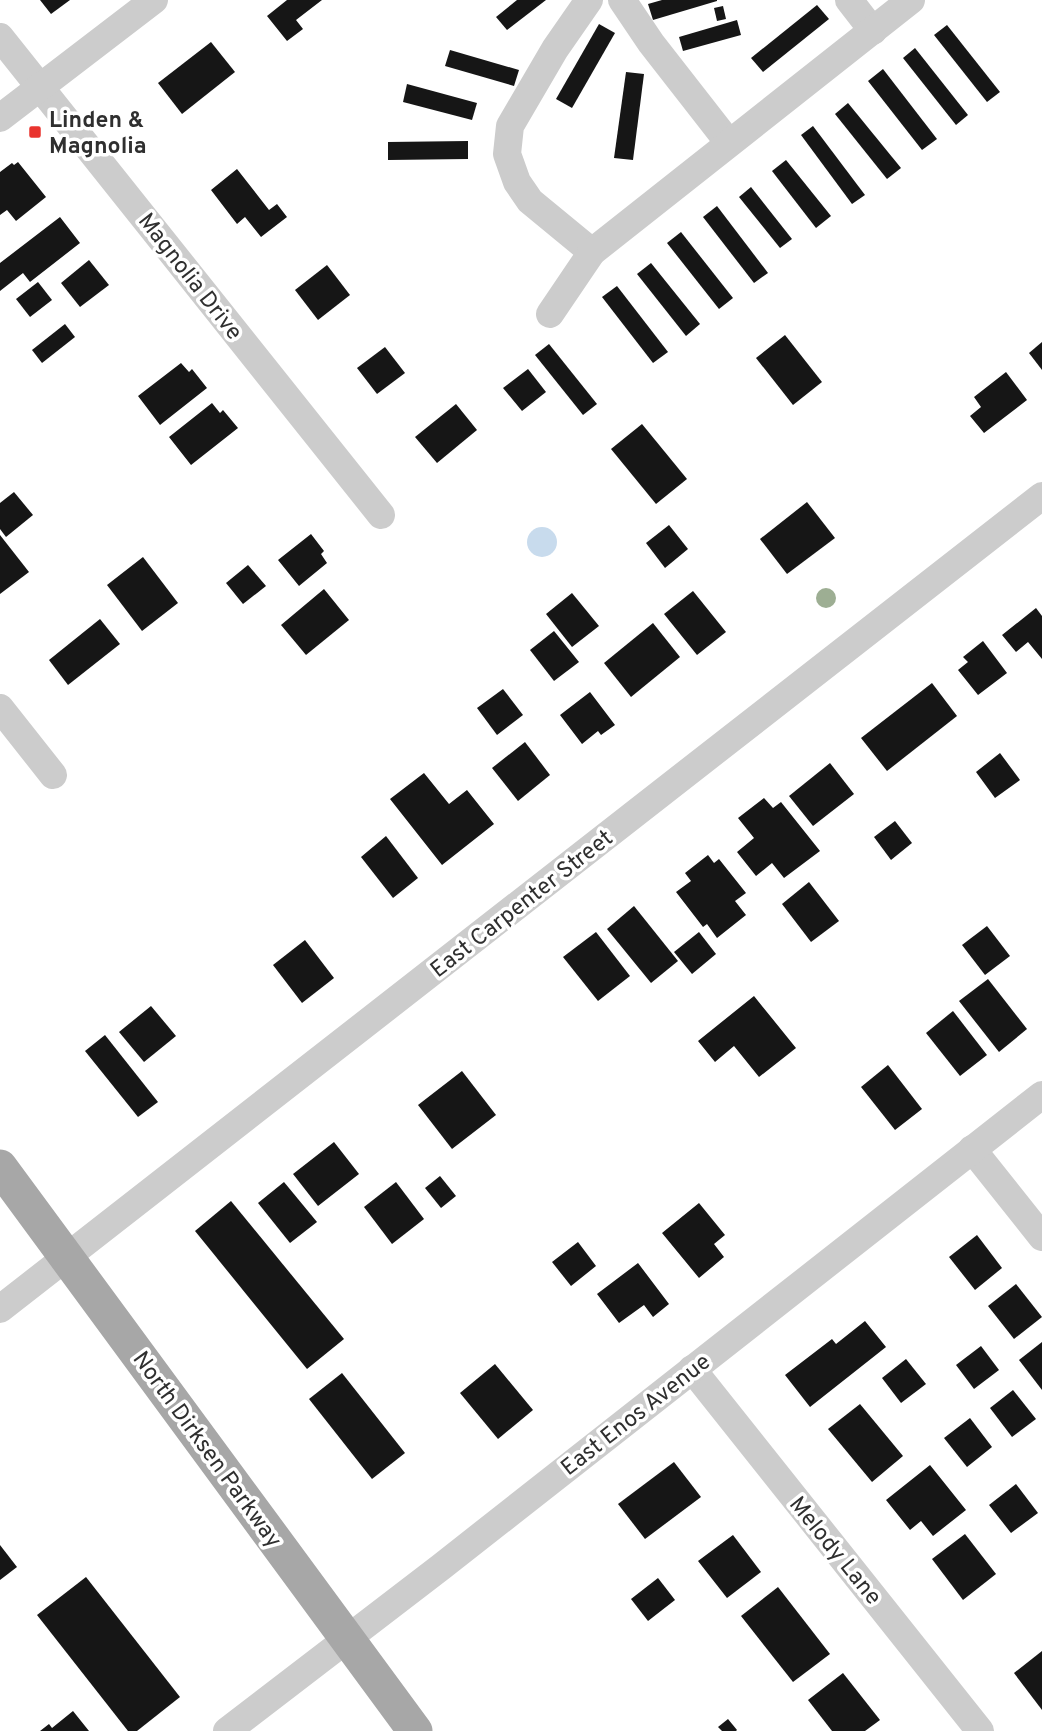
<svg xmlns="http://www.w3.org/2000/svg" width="1042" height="1731" font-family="Overpass,sans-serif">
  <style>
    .water { fill: #c8dbed }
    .building { fill: #161616 }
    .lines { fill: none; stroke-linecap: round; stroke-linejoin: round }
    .minor { stroke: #ccc; stroke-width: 28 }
    .major { stroke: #a7a7a7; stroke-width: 35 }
    .tree { fill: #9dae93 }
    .poi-dot { fill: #e9332e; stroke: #fff; stroke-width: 2.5 }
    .labels { text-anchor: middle; stroke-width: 7; stroke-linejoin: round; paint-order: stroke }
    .poi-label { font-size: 23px; font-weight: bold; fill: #2f2f2f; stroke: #fff; text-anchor: start }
    .street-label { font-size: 23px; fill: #2f2f2f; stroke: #fff }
  </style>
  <rect width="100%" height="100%" fill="#fff"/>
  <circle class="water" cx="542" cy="542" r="15"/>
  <g class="building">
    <polygon points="40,0 70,0 51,14"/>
    <polygon points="287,0 322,0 296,20 303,29 287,41 267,16"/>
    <polygon points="517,0 546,0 507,30 496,17"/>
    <polygon points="662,0 717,0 717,1 653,20 648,4"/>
    <polygon points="817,5 829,19 763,72 751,58"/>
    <polygon points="723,6 726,19 717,21 714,8"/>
    <polygon points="737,20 741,35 683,51 679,37"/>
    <polygon points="599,24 615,33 572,108 556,99"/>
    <polygon points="947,25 1000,92 987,102 934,35"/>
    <polygon points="211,42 235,72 182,114 158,83"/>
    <polygon points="915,48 968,115 956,125 903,58"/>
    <polygon points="450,50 519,70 514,86 445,66"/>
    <polygon points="883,69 937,139 922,150 868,81"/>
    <polygon points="626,72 644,74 633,160 614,158"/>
    <polygon points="407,84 477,103 472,120 403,102"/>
    <polygon points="848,103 901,168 887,179 835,114"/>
    <polygon points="813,126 865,195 852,204 801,135"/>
    <polygon points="468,141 468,159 388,160 388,142"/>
    <polygon points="786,160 831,216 816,228 772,171"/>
    <polygon points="18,162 46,197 16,221 7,210 0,215 0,172 12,163 14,165"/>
    <polygon points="237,169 269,210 277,204 287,217 261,237 245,217 237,224 211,190"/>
    <polygon points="751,187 792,239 780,248 739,197"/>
    <polygon points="717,206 768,273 754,283 703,217"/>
    <polygon points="60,217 80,243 30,282 23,273 0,291 0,263"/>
    <polygon points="681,232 733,298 719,309 667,243"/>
    <polygon points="89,260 109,285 80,307 61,283"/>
    <polygon points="651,263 700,324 686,336 637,274"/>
    <polygon points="327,265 350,295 318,320 295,290"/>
    <polygon points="38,282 52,300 30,317 16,299"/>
    <polygon points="617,286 668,352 653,363 602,297"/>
    <polygon points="65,324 75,337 42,363 32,350"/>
    <polygon points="785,335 822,382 793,405 756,358"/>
    <polygon points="1042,342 1042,370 1029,353"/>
    <polygon points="549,344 597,404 583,415 535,355"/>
    <polygon points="385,347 405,373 377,394 357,368"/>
    <polygon points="181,363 189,372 192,369 207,388 160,425 138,396"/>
    <polygon points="528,369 546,392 522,411 503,388"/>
    <polygon points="1006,372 1027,400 984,433 970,416 981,407 974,397"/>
    <polygon points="212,403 220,413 223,410 238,428 191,465 169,437"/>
    <polygon points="456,404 477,430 437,463 415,437"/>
    <polygon points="642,424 687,479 656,504 611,449"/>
    <polygon points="14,492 33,515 6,537 0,529 0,503"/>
    <polygon points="807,502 835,538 787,574 760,539"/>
    <polygon points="669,525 688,549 665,568 646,543"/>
    <polygon points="311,534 324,551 321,554 327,563 299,586 278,560"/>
    <polygon points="0,535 29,572 0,594"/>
    <polygon points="143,557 178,603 142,631 107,585"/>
    <polygon points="248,565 266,586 243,604 226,583"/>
    <polygon points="324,589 349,620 306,655 281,625"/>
    <polygon points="693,591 726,632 697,655 664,614"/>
    <polygon points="572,593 599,626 572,647 546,614"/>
    <polygon points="1036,608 1042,616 1042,659 1028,642 1016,652 1002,635"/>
    <polygon points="100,619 120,644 68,685 49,660"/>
    <polygon points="653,623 680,657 631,697 604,663"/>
    <polygon points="554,631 579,662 554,681 530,650"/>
    <polygon points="983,641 1007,673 978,695 958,670 968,662 963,657"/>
    <polygon points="932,683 957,716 887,771 861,738"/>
    <polygon points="503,689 523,715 497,735 477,708"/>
    <polygon points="590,692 615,725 601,735 598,731 582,744 560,715"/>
    <polygon points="525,742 550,775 518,801 492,768"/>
    <polygon points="1000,753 1020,780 995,798 976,772"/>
    <polygon points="830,763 854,794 813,826 789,796"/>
    <polygon points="424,773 449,804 467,790 494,824 442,865 390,799"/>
    <polygon points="764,798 773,808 781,802 820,851 784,878 772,863 756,876 737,852 754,838 738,818"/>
    <polygon points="895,821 912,843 891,860 874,837"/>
    <polygon points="386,836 418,878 393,898 361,857"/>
    <polygon points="708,855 714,863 719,859 746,893 735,901 746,915 717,938 707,924 703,927 676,892 691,881 685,873"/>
    <polygon points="809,882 839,921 811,942 782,904"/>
    <polygon points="634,906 678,961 651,983 607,929"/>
    <polygon points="987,926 1010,956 985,975 962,945"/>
    <polygon points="596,932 630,976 598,1001 563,957"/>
    <polygon points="699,932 716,954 692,974 674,952"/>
    <polygon points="305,940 334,978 302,1003 273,965"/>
    <polygon points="988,979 1027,1029 999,1052 959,1001"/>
    <polygon points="754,996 796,1048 759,1077 734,1046 715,1062 698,1041"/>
    <polygon points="151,1006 176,1036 144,1062 119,1032"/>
    <polygon points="953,1011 987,1055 960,1076 926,1033"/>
    <polygon points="105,1035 158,1102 138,1117 85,1051"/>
    <polygon points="888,1065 922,1109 895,1130 861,1087"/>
    <polygon points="462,1071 496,1115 452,1149 418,1105"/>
    <polygon points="334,1142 359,1174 318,1206 293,1174"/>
    <polygon points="440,1176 456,1196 441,1208 425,1188"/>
    <polygon points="284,1182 317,1222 290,1243 258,1203"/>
    <polygon points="396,1182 424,1219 392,1244 364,1207"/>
    <polygon points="231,1201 344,1339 307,1369 195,1231"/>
    <polygon points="699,1203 725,1235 714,1244 724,1257 699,1278 662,1233"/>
    <polygon points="977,1235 1002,1268 975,1290 949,1257"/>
    <polygon points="578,1242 596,1266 571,1286 552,1262"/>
    <polygon points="638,1263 669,1304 653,1317 644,1305 619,1323 597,1294"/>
    <polygon points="1016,1284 1042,1317 1014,1339 988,1306"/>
    <polygon points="865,1321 886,1347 810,1407 785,1375 832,1339 836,1344"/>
    <polygon points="1042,1342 1042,1390 1019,1360"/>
    <polygon points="981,1346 999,1370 974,1389 956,1365"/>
    <polygon points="906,1359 926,1384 901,1403 882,1378"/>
    <polygon points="495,1364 533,1410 498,1439 460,1393"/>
    <polygon points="342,1373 405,1453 372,1479 309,1399"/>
    <polygon points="1013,1390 1036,1419 1012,1437 990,1408"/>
    <polygon points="860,1404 903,1456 872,1482 828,1429"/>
    <polygon points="970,1418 992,1447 967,1467 944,1438"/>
    <polygon points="674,1462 701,1497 645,1539 618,1504"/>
    <polygon points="930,1465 966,1510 933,1536 921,1521 910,1530 886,1500"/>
    <polygon points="1016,1484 1038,1513 1011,1533 989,1505"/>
    <polygon points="965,1534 996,1574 963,1600 932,1559"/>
    <polygon points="733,1535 761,1572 727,1598 698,1561"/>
    <polygon points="0,1545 17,1567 0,1580"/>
    <polygon points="86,1577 180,1697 137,1731 128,1731 37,1615"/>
    <polygon points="658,1578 675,1600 648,1621 631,1599"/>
    <polygon points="778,1587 830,1654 793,1682 741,1616"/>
    <polygon points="1042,1651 1042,1710 1014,1673"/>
    <polygon points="843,1673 880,1720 865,1731 832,1731 808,1700"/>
    <polygon points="73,1711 89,1731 40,1731 49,1724 52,1728"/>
    <polygon points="728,1719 737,1730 736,1731 722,1731 718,1727"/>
  </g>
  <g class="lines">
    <g class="minor">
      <polyline points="589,0 555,49 510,126 507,154 517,182 530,201 592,252"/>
      <polyline points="622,0 651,43 729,143"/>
      <polyline points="849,0 873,31"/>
      <polyline points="0,37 381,515"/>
      <polyline points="0,118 154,0"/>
      <polyline points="550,314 592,252 911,0"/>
      <polyline points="0,708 53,775"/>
      <polyline points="972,1149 1042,1237"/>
      <polyline points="0,1309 1042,496"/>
      <polyline points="692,1369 980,1731"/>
      <polyline points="227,1731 441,1567 1042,1095"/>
    </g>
    <polyline class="major" points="0,1167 415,1731"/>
  </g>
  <circle class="tree" cx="826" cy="598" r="10"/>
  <rect class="poi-dot" x="28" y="125" width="14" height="14" rx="3.5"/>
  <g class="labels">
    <g class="poi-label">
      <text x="49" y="127">Linden &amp;<tspan x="49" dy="26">Magnolia</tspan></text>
    </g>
    <g class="street-label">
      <text transform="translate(191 276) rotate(52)" y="8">Magnolia Drive</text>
      <text transform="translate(521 903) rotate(-38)" y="8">East Carpenter Street</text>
      <text transform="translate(635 1414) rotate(-38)" y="8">East Enos Avenue</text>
      <text transform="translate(208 1449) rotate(54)" y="8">North Dirksen Parkway</text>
      <text transform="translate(836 1550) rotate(51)" y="8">Melody Lane</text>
    </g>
  </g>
</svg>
